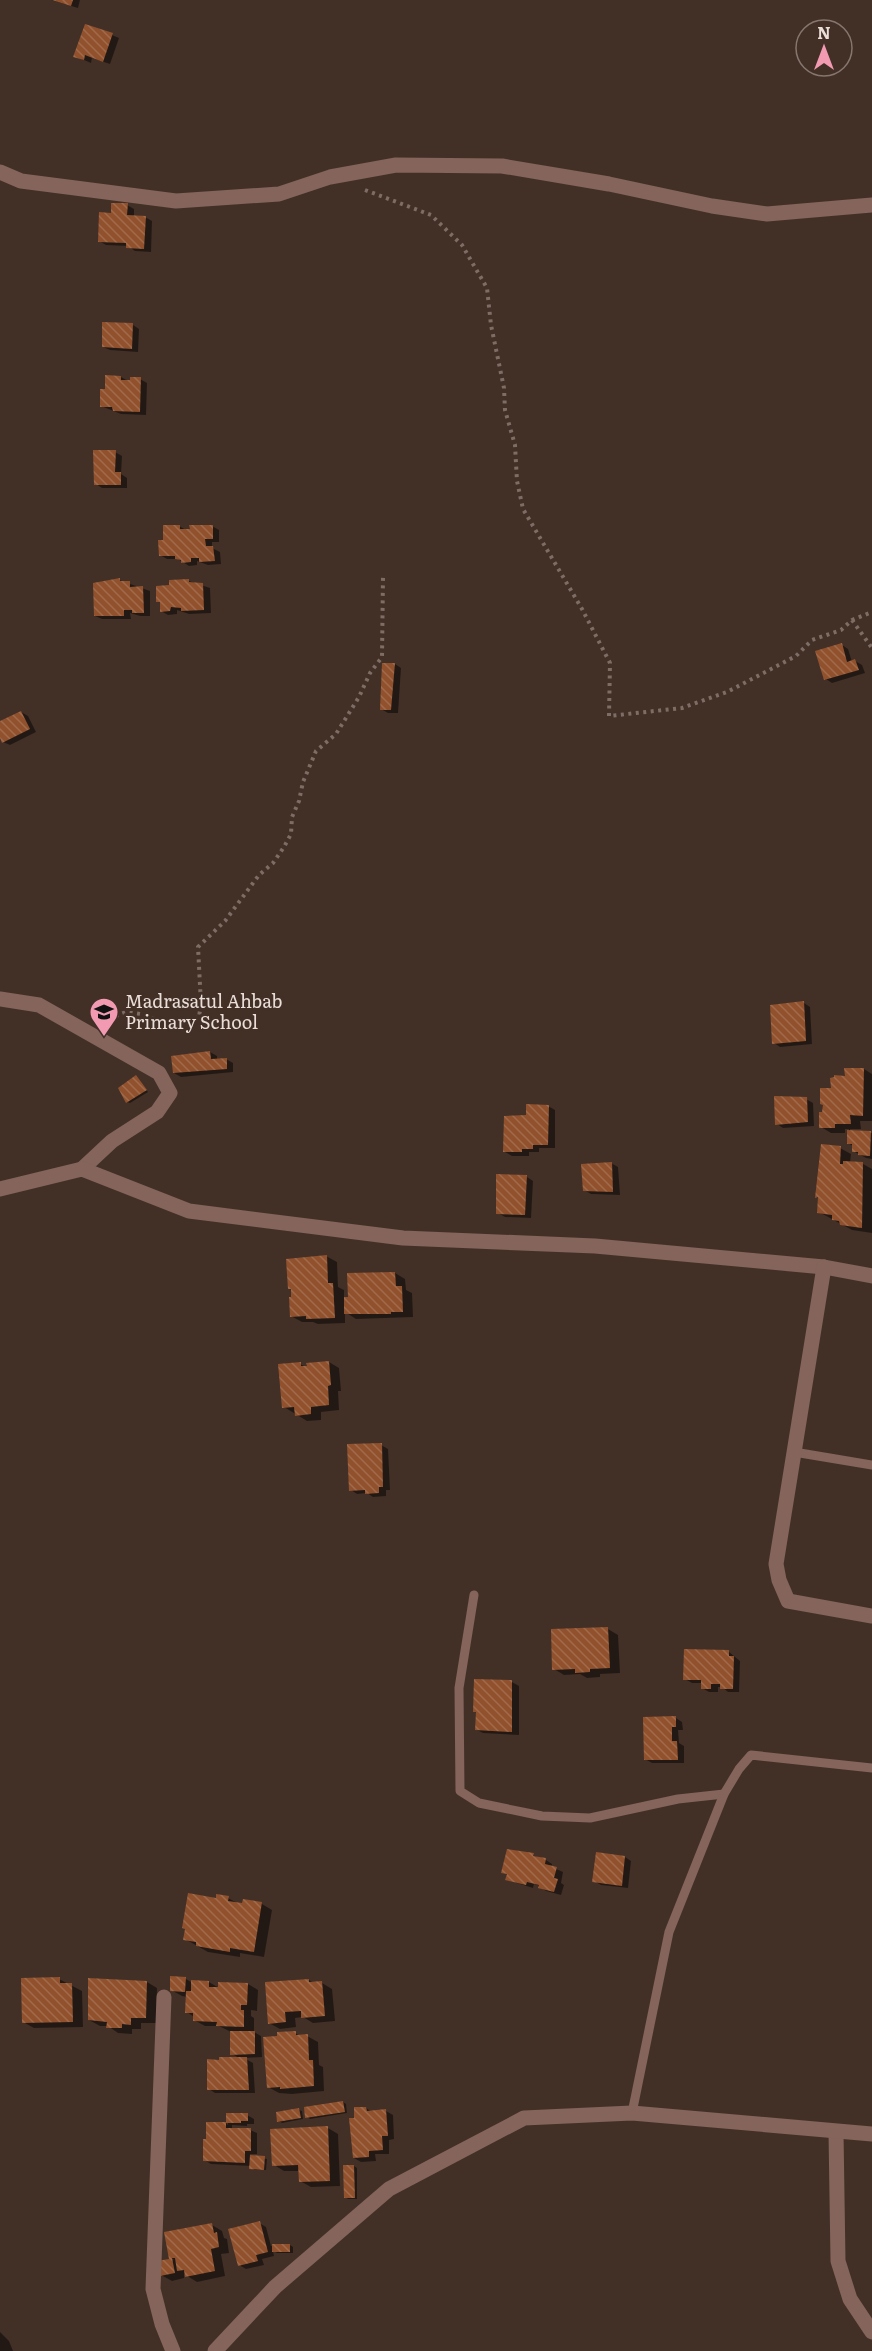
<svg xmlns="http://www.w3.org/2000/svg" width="872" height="2351" font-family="Literata,serif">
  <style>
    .shadow { fill: #0007 }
    .building { fill: url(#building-back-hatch) }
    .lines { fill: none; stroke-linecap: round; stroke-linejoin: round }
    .path { stroke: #7d6d65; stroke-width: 4; stroke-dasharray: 3 4.5; stroke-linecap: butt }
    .service { stroke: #84645b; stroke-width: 9 }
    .minor { stroke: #84645b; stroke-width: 15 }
    .labels { text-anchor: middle; stroke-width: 6; stroke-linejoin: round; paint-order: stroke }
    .poi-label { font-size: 18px; fill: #eaded8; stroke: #423027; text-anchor: start }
  </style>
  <defs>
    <pattern id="building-back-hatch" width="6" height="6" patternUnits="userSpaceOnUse" patternTransform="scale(1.5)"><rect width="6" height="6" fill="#91512d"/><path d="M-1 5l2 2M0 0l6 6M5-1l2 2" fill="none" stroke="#a16a4b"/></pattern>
  </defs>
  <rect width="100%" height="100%" fill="#423027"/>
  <g class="shadow">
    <polygon points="51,0 80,0 78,8"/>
    <polygon points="112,35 119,38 110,64 92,58 91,63 75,56"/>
    <polygon points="127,205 134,209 134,217 145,217 152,221 151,252 135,251 128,246 106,245 99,241 112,214"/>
    <polygon points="133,325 139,329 138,352 110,350 103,347"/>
    <polygon points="121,377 128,381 140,379 147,383 146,415 121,414 101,406 106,390"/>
    <polygon points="115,452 122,456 121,474 127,478 127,488 102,488 96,484"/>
    <polygon points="179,526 186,530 192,530 212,526 219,530 219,542 212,542 212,548 220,552 221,564 208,565 197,561 197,565 189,566 178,559 167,559 160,555 164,541"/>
    <polygon points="119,580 150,591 150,616 140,616 130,613 131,619 102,619 95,616"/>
    <polygon points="189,581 210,588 211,613 189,614 177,610 177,614 168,615 161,611 161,603 158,601 170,586"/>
    <polygon points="842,645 848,649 852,662 855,661 862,665 865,673 832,683 826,679"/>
    <polygon points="395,664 401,668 398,713 388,713 381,709"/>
    <polygon points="21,712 28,716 36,732 10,745 3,742 0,735 0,723"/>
    <polygon points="804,1003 810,1007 812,1044 780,1047 774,1043"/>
    <polygon points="210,1052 217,1056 217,1060 226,1059 233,1063 233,1072 181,1077 174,1073"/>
    <polygon points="864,1069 872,1074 872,1121 860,1121 861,1129 850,1129 850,1132 872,1133 872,1159 866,1158 853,1151 853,1146 848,1143 849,1129 845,1129 845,1133 831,1133 821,1127 833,1090 847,1077"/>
    <polygon points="136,1077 148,1092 130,1103 127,1102"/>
    <polygon points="806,1099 813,1103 814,1126 783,1128 777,1124"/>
    <polygon points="548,1106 555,1110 555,1148 539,1148 539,1152 529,1152 529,1156 512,1156 505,1152 527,1117"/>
    <polygon points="840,1148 851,1154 850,1163 863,1164 872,1169 872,1233 852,1230 819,1212 819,1198 817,1197"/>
    <polygon points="611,1163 618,1167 620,1195 591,1194 584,1190"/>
    <polygon points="527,1177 533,1181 531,1218 505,1217 498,1213"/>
    <polygon points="326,1256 337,1262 338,1287 344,1290 344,1299 349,1299 395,1273 405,1279 406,1290 412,1293 413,1317 356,1319 345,1312 345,1323 318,1324 313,1322 302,1322 291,1316 293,1290 289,1288"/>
    <polygon points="329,1362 339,1368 341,1391 338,1391 339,1410 321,1412 321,1420 307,1421 284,1407 300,1364 306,1367"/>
    <polygon points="381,1445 388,1449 390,1490 386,1490 386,1496 373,1497 367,1493 357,1494 351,1490"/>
    <polygon points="608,1629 618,1635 620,1673 600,1674 600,1677 587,1678 580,1674 564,1675 554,1669"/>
    <polygon points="729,1652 740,1661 739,1692 728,1692 722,1687 718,1687 718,1692 709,1692 702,1688 702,1683 692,1683 685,1679"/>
    <polygon points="475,1681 512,1682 519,1686 519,1735 483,1733 477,1730 477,1713 474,1711"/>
    <polygon points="676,1718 682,1722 683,1730 678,1730 679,1743 684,1746 684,1763 652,1763 645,1759"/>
    <polygon points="521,1852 546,1860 552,1864 552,1867 563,1872 561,1883 564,1885 561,1895 546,1891 540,1886 534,1884 533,1888 507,1880 508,1875 503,1872"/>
    <polygon points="625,1857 631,1861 628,1888 601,1885 594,1881"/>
    <polygon points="228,1898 239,1904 262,1904 272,1910 264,1957 240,1953 240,1957 208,1952 185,1939 187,1929 217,1900"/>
    <polygon points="59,1979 82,1991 83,2027 34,2028 23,2022"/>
    <polygon points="186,1979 191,1982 209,1982 219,1988 248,1984 258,1990 257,2011 251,2010 251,2016 254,2018 254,2032 261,2036 262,2057 244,2058 253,2063 255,2093 215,2093 209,2089 241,2059 232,2054 231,2032 219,2026 205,2026 194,2020 194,2017 187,2012 187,1997 182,1996 171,1990"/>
    <polygon points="309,1980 314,1983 322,1983 332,1989 335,2021 313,2023 303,2017 295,2018 296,2027 280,2029 269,2023"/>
    <polygon points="147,1982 157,1988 156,2023 141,2023 141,2029 132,2029 132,2034 118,2033 108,2026 100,2026 89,2020"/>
    <polygon points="295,2033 301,2036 307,2036 318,2042 319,2065 323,2067 324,2091 292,2094 279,2093 268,2087 278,2037"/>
    <polygon points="343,2102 346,2104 347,2113 310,2119 307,2117"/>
    <polygon points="366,2108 372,2112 386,2111 393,2115 394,2139 389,2140 389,2154 375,2154 376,2161 361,2162 354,2158 356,2119"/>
    <polygon points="299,2110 302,2111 303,2119 282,2123 279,2121"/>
    <polygon points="228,2115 247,2115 254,2119 254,2124 247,2124 247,2126 232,2125 232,2130 250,2130 257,2133 257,2154 250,2154 250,2156 267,2159 266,2170 254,2170 251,2166 211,2164 204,2160 208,2140 226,2123 228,2125"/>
    <polygon points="328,2128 338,2134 340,2186 311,2187 300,2181 300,2171 284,2171 274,2165"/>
    <polygon points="354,2166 357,2168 357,2199 348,2199 345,2197"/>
    <polygon points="259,2223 266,2227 271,2246 290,2245 293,2247 293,2253 277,2253 273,2251 274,2256 262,2259 264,2265 246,2269 239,2265"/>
    <polygon points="212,2225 222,2231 224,2238 227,2239 229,2253 221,2254 225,2276 197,2282 184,2274 184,2278 172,2281 161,2275 159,2262 174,2260 171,2258"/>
    <polygon points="0,2332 9,2341 13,2351 0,2351"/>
  </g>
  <g class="building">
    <polygon points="52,0 73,0 71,6"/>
    <polygon points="85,24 113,33 103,62 85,55 84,60 73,57"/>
    <polygon points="111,203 128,203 127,215 146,216 144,249 126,248 126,243 98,242 99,212 111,213"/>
    <polygon points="102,322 133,323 132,349 102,347"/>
    <polygon points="105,375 121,376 121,380 130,380 130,377 141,377 140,412 113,411 112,407 100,407 100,389 105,389"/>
    <polygon points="93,450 116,450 115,472 121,472 121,485 94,485"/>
    <polygon points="163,525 180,525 180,529 190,529 189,525 213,525 213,539 205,539 206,546 213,546 215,561 199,562 199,558 191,558 191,562 181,563 181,560 175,559 175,556 159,556 158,540 163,540"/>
    <polygon points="120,578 120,581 130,581 130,587 143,586 144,613 132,613 132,610 124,610 124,616 94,616 93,583"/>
    <polygon points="189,579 189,582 203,583 204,610 181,611 181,608 171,607 170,611 160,612 160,602 156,602 156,586 169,585 169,580"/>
    <polygon points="842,643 847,662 855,659 859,670 824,680 815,651"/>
    <polygon points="382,663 395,663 391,710 380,710"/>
    <polygon points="21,711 30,729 2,743 0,738 0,721"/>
    <polygon points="804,1001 806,1041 772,1044 770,1005"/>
    <polygon points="210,1051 211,1059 227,1058 227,1069 173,1073 171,1056"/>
    <polygon points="844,1068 864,1068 863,1116 850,1115 851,1124 835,1124 835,1128 819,1128 819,1112 822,1112 823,1105 820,1104 820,1088 831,1088 830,1078 834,1077 834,1075 845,1076"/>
    <polygon points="136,1075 147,1090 126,1103 118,1088"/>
    <polygon points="774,1096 807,1097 808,1122 775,1125"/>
    <polygon points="526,1104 549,1105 548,1145 533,1145 533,1149 522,1149 522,1152 503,1152 504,1116 526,1115"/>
    <polygon points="847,1130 871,1131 870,1156 858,1155 858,1152 852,1152 852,1144 847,1144"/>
    <polygon points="821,1144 841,1146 840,1164 843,1164 843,1161 863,1162 862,1228 840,1225 839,1221 832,1220 832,1215 817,1213 818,1197 815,1198"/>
    <polygon points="612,1162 613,1192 583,1191 581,1164"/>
    <polygon points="496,1174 527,1175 525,1215 496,1214"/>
    <polygon points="327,1255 328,1283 333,1283 335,1318 306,1319 306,1316 290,1317 289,1297 291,1297 291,1289 288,1289 286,1259"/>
    <polygon points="395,1272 396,1286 402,1286 403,1312 391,1312 391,1314 344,1314 344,1297 348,1297 347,1273"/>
    <polygon points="329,1361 331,1385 328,1386 329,1405 311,1407 311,1414 295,1416 294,1407 282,1408 278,1364 301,1362 301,1366 307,1366 306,1363"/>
    <polygon points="382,1443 383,1487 379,1487 379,1493 365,1494 365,1490 349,1491 347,1444"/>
    <polygon points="608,1627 610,1668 590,1669 590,1672 575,1673 575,1669 552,1670 551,1629"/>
    <polygon points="684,1649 729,1650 729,1656 734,1656 733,1689 720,1689 720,1684 711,1684 711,1689 701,1689 701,1680 683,1680"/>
    <polygon points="474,1679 512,1680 512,1732 475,1730 476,1712 473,1712"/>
    <polygon points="676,1716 676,1727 672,1727 672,1741 677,1741 678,1760 644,1760 643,1717"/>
    <polygon points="507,1849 534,1853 533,1856 546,1858 545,1864 557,1867 554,1878 558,1879 554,1892 538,1888 539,1885 527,1882 526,1885 505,1880 507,1874 501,1873"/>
    <polygon points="596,1852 625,1856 622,1886 592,1882"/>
    <polygon points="188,1893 216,1898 216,1894 229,1896 228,1901 242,1903 243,1899 262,1902 254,1952 230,1948 230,1952 196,1946 196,1942 183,1940 185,1929 182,1928"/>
    <polygon points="170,1976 186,1977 185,1992 170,1991"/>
    <polygon points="60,1977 60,1983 72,1983 73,2022 22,2023 21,1978"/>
    <polygon points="88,1978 147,1981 146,2018 131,2018 131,2025 122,2024 122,2028 106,2028 107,2022 88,2020"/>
    <polygon points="309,1979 309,1982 322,1981 325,2016 301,2018 301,2011 285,2012 286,2022 268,2024 265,1982"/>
    <polygon points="191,1980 209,1981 209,1987 218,1987 218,1982 248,1983 247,2005 241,2005 241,2010 244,2010 244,2027 216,2026 217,2022 193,2021 193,2013 185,2013 186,1991 191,1991"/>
    <polygon points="230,2031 255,2031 255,2054 230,2055"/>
    <polygon points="296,2031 296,2035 308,2034 309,2060 313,2060 314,2086 280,2089 280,2087 267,2088 263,2037 277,2036 277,2032"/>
    <polygon points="219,2057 247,2057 249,2090 207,2090 207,2059 219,2060"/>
    <polygon points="343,2101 345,2112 305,2118 304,2107"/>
    <polygon points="354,2107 366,2107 367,2111 386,2109 388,2136 382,2136 383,2150 369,2151 369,2157 353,2158 349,2118 354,2118"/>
    <polygon points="299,2108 301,2118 277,2122 276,2112"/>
    <polygon points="226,2113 248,2113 248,2121 241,2121 241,2123 226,2123"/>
    <polygon points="206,2122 226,2122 226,2128 251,2128 251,2151 245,2151 245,2163 203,2161 203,2139 206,2139"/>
    <polygon points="328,2126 330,2181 299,2182 298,2165 272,2166 270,2129"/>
    <polygon points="250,2155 265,2156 264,2170 249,2169"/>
    <polygon points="343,2165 354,2165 355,2198 344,2198"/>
    <polygon points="260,2221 268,2252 256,2255 258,2261 238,2266 228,2229"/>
    <polygon points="212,2223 214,2233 217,2232 219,2247 211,2249 215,2271 185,2277 184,2270 177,2271 175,2258 172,2258 175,2273 160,2276 157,2261 169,2259 164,2232"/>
    <rect x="272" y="2244" width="18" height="8"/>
  </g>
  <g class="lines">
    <g class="path">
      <polyline points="365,190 431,215 462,245 487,288 491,325 504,388 505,410 515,445 517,481 523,509 582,609 610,663 609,716 682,708 727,692 796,656 812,640 841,630 852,620 872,612"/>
      <polyline points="852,620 872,648"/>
      <polyline points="103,1024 108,1019 126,1012 141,1014 171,1025 199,1017 201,1004 198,947 225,921 259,875 273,863 284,847 291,834 292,817 299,801 303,782 316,751 336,734 359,697 370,673 382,657 383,576"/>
    </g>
    <g class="service">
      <polyline points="794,1452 872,1465"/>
      <polyline points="474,1595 459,1688 460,1791 479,1803 542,1816 590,1818 678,1799 724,1794"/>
      <polyline points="632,2113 669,1932 724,1794 739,1769 751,1755 872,1768"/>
    </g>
    <g class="minor">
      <polyline points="0,172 21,181 176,201 279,194 330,177 396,165 502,166 609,184 712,206 767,214 872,205"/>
      <polyline points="0,999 39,1005 159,1073 170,1093 157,1112 112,1141 82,1169"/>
      <polyline points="0,1189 82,1169 189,1211 403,1238 595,1246 824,1267 872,1276"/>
      <polyline points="824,1267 776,1564 779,1580 788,1601 872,1616"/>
      <polyline points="164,1997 153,2289 162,2324 173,2351"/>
      <polyline points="836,2132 838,2261 850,2299 872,2332"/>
      <polyline points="215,2351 275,2287 389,2189 524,2118 632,2113 872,2134"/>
    </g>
  </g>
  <defs>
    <g id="school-pin" transform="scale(1.5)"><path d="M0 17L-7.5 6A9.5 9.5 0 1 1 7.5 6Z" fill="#f19ab1" stroke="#423027"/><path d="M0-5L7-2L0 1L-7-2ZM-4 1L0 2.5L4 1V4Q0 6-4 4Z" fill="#111"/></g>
  </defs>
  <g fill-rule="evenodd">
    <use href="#school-pin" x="104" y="1012"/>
  </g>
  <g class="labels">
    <g class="poi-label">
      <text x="125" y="1008">Madrasatul Ahbab<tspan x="125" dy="21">Primary School</tspan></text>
    </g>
  </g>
  <g transform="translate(824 48)"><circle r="28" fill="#423027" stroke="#85766e" stroke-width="1.5"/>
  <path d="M0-4.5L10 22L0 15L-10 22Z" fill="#f19ab1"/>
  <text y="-9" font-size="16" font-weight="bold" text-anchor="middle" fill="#eaded8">N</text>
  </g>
</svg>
